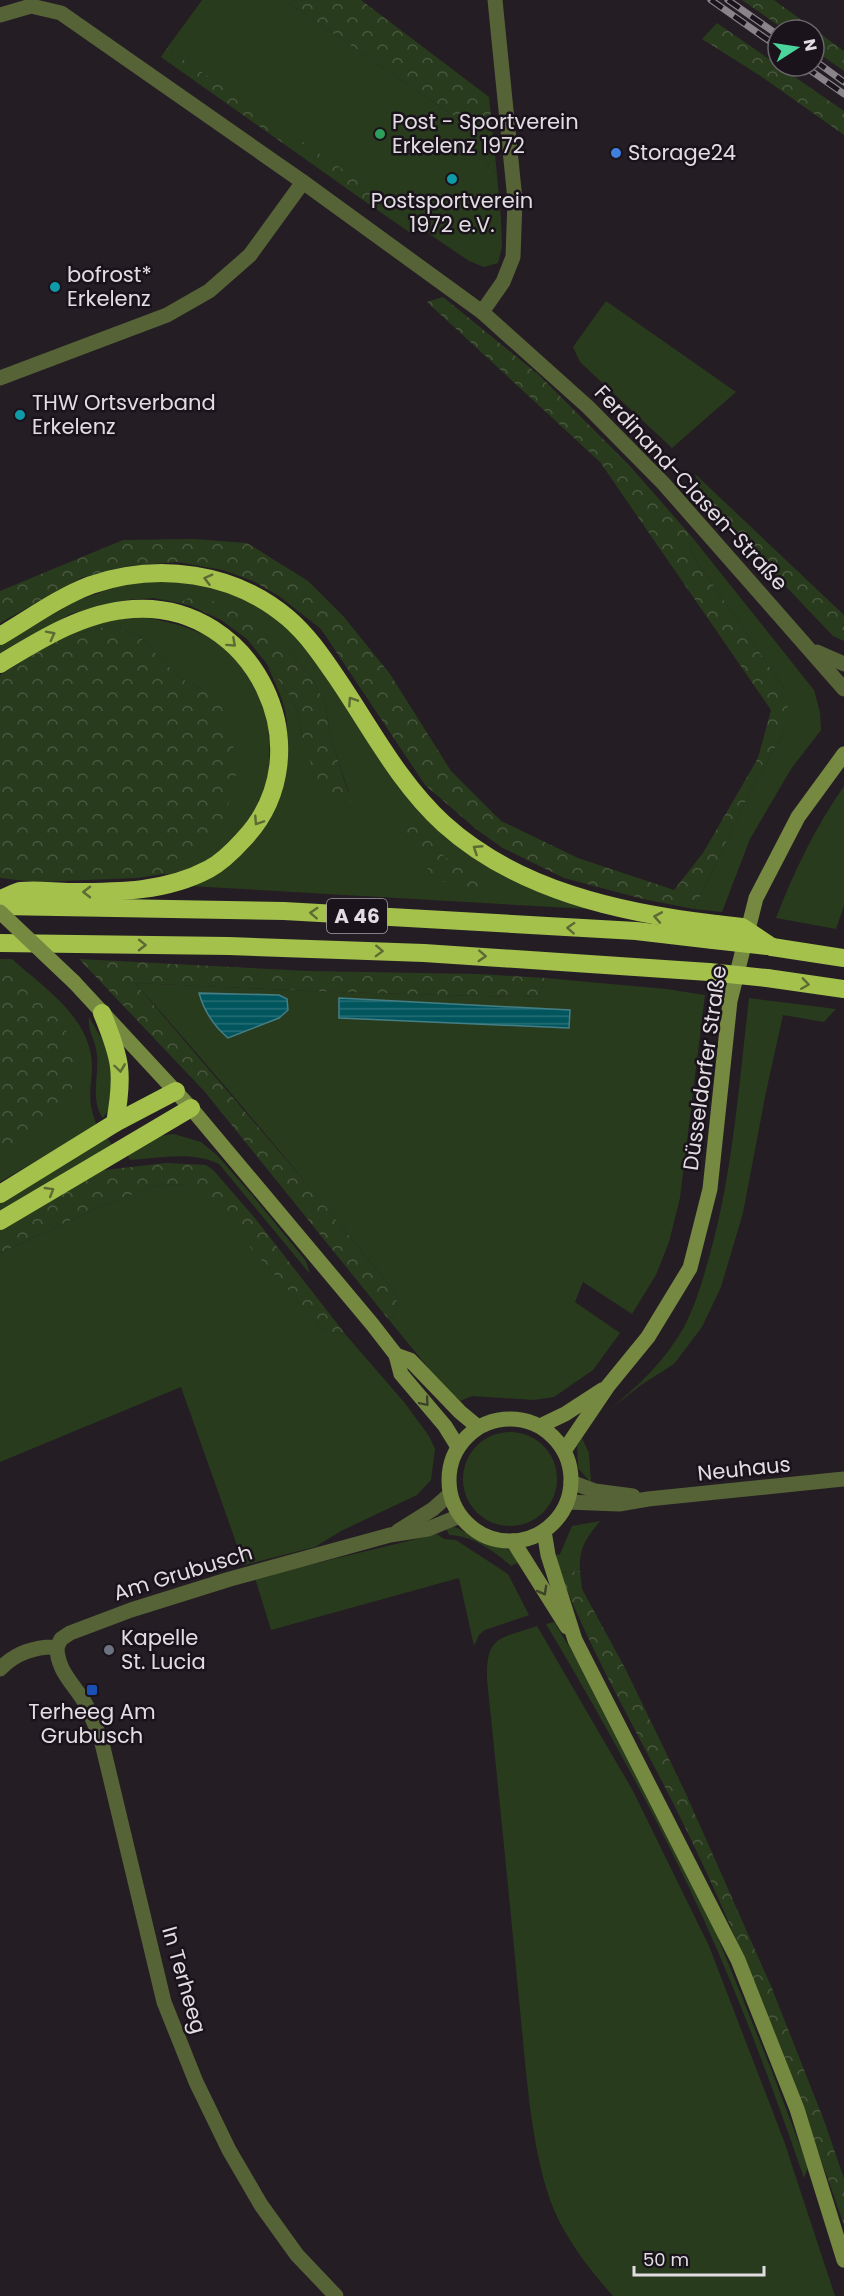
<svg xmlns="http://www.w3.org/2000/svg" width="844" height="2296" font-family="Poppins,sans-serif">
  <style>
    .green { fill: #293b1d }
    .forest { fill: url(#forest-crowns) }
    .water { fill: url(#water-rules); stroke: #447e86; stroke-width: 1.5 }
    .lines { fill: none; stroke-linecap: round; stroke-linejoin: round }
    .minor { stroke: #566337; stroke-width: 15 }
    .tertiary { stroke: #566337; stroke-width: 15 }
    .secondary { stroke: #758941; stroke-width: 15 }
    .motorway { stroke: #a3c14b; stroke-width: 18 }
    .rail-casing { stroke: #89838a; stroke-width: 7 }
    .rail { stroke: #1a131b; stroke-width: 4.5; stroke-dasharray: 14; stroke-linecap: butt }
    .secondary-bridge { stroke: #758941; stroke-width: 15 }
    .motorway-bridge { stroke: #a3c14b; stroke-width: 18 }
    .oneway { stroke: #5e6a33 }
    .oneway2 { stroke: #3e422a }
    .leisure-dot { fill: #2e9e5b; stroke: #1a131b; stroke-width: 2 }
    .shop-dot { fill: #3f7fe0; stroke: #1a131b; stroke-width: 2 }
    .culture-dot { fill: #0f9aa8; stroke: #1a131b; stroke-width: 2 }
    .worship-dot { fill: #6b7280; stroke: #1a131b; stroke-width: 2 }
    .transit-dot { fill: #1a4fb4; stroke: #1a131b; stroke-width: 2 }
    .labels { text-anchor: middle; stroke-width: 5; stroke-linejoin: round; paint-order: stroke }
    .shield { fill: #1a131b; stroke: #a6a0a7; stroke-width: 1.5 }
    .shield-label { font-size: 20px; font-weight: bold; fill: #e2dde3 }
    .poi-label { font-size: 21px; fill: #e2dde3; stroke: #1a131b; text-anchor: start }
    .street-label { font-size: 21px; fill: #e2dde3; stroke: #1a131b }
  </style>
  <defs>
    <pattern id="forest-crowns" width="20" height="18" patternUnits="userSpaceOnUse" patternTransform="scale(1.5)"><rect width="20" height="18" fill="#293b1d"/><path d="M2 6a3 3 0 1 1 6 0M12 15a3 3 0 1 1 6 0" fill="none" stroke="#48573e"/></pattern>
    <pattern id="water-rules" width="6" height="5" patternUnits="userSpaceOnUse" patternTransform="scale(1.5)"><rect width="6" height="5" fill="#01565e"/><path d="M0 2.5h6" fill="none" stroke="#266e75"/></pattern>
  </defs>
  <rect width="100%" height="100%" fill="#241d24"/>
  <g class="green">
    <polygon points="202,0 284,0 463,122 475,147 497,175 501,219 502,247 498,263 484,267 469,261 419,227 412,234 370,205 377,194 167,48"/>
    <polygon points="606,301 736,392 672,448 580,362 573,347"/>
    <polygon points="692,537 814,690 820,712 821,730 791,769 750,839 722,912 694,909 751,790 784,732 784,688 691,553"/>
    <path d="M162,579L213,587L255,602L284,621L310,650L423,815L588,909L189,886C206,875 227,865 243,852C280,823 294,755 285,711C282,696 273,679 267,664L295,703L303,741L349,793L331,739L325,703L312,678L288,650L192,596L179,603L154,598L125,600L70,614L0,656V645L76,601L121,585Z"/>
    <path d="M139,616C180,624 216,632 244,666C256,679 262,698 266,715C270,735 270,755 268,775C263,814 221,865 181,873C176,875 169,874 163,874L182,852L203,846V690L179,677L139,636L112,625L56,639L97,623Z"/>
    <path d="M844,786V906L836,929L776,918C794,871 815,828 844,786Z"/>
    <path d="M0,959H12C43,987 90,1017 92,1064C92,1088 86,1098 96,1123L92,1129L0,1182Z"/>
    <path d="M545,978L666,989L705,995L680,1198L669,1242L656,1275L632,1314L583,1282L575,1302L620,1333L593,1370L554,1397L534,1400L472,1396L460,1401L430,1370L389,1320L396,1311L397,1295C312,1189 225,1084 135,983L335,992L522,997L539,996Z"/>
    <path d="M749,998L836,1009L824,1022L783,1015L766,1092L743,1213L721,1287L702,1327L674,1364L641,1385L608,1411C638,1386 665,1361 684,1327C696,1304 703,1279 710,1254C733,1171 739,1084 749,998Z"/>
    <path d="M89,1017L111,1055L112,1105L103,1118C89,1099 101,1071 96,1049C94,1038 87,1028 89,1017Z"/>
    <path d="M174,1134L201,1142L216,1154L253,1196L306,1261L310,1274L219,1164C192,1151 159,1158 130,1160L125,1150L160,1136Z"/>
    <polygon points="107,1137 113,1147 0,1211 0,1199"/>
    <polygon points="180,1184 213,1205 324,1330 346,1335 404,1402 429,1436 435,1449 431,1480 417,1495 341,1531 315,1547 244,1565 181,1387 0,1462 0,1253 99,1207 153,1187"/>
    <circle cx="510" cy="1479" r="47"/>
    <polygon points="582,1438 589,1453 591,1483 578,1468 577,1446"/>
    <path d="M600,1521C586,1539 579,1547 580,1571L560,1573L554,1556L560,1554L572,1526Z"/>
    <path d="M455,1527L475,1537L507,1548L522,1561L511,1566C493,1550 473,1536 449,1535L446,1528Z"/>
    <polygon points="437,1534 444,1539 456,1540 508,1574 529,1615 485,1630 479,1635 474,1646 459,1578 271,1630 255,1578"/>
    <path d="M554,1622L586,1674L710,1918L771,2069L808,2167L804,2178C774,2091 742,2004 704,1920C658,1818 603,1720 546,1624Z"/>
    <path d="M537,1626L633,1791L709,1946L784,2141L835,2296H613C590,2270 568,2242 554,2210C530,2151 526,2065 519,2000C509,1893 498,1786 487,1679C486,1635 500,1639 537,1626Z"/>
  </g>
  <g class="forest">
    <polygon points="284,0 361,0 489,97 497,175 475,147 463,122"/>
    <polygon points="742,0 774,0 844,51 844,71 814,50 814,30 785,30"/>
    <polygon points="717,23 844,111 844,135 762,77 702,39"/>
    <polygon points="167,48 378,194 370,205 161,57"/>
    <polygon points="443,297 539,375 629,465 692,537 691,553 784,688 788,708 784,732 751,790 694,909 643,899 564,878 501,847 476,829 425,785 321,629 279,596 253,581 223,570 177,562 127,566 81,578 0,623 0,591 123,540 194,539 247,543 308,581 344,617 390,674 451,771 501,821 578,858 674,890 703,853 758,758 771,710 600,462 427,302"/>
    <polygon points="695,474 844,615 844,641 833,636 704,500"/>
    <polygon points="192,596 203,596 248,619 288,650 312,678 325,703 331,739 351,801 340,805 318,784 303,741 295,703 267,664 247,639 221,620 191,606 179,603"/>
    <polygon points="112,625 139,636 179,677 203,690 221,705 236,757 236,784 223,818 216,832 203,846 182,853 163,874 137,878 35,882 0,878 0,675 56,639"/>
    <path d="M407,822L417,823C440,857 449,863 486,879V891L435,880L400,825Z"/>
    <polygon points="79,959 308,971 479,974 545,978 539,996 522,997 335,992 135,983 313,1191 397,1295 396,1311 389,1320 205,1092"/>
    <polygon points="0,975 11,976 41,996 72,1039 76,1065 70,1100 0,1156"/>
    <polygon points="166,1163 206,1165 214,1171 254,1217 346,1335 324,1330 213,1206 180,1184 153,1187 99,1207 0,1253 0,1229 104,1170"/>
    <path d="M580,1571L582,1589L626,1670L686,1794L771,1986L825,2123L844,2179V2225C797,2089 747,1954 684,1825C643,1741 594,1660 560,1573Z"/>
  </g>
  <g class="water">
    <path d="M199,993L279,995L287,999L288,1010L279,1018L228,1038C214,1026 204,1011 199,993Z"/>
    <polygon points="339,998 570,1010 569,1028 339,1018"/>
  </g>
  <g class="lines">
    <g class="minor">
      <polyline points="0,15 31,6 61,13 303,182 482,312 588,407 663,483 844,689"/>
      <polyline points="482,312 503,282 513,257 515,200 495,0"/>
      <polyline points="0,378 167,315 209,291 250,255 303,182"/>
      <polyline points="817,652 844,664"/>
      <polyline points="571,1482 595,1491 633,1496"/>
      <polyline points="567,1502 619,1504 648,1499 844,1479"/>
      <path d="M57,1647C57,1671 74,1684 85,1703C92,1715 95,1727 101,1739L164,2002L196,2082L229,2150L261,2205L297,2255L336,2296"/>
    </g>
    <g class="tertiary">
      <polyline points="398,1531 433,1509 450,1494"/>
      <path d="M0,1669C15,1653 36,1646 57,1647L61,1639L70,1633L131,1610L230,1579L390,1535L428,1529L460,1516"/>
    </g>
    <g class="secondary">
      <polyline points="74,982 191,1108 372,1324 396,1355 401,1374 445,1426 458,1447"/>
      <polyline points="396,1355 410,1360 460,1412 478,1427"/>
      <circle cx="510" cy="1480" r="61"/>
      <polyline points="540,1426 565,1414 602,1390"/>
      <polyline points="564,1451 608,1386 648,1337 690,1268 710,1189 730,1001 756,898 798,817 844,754"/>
      <polyline points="544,1531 548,1555 575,1640 738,1960 797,2109 844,2260"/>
      <polyline points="513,1541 567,1627"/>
    </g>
    <g class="motorway">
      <path d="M0,636C29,619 59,597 91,585C158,562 234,572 288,618C309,636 324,659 339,681C372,730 400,784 444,824C517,890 620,913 716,924"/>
      <path d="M0,664C41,639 84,612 133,609C254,601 327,752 243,840C233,851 222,862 209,869C166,892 119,892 71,892C55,892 37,889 21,891C14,892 7,897 0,899"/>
      <polyline points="0,906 284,911 636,931 713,940"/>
      <polyline points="0,943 229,946 424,953 709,972"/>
      <polyline points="772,947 844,958"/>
      <polyline points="767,978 844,989"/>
      <polyline points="115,1123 176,1091"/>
      <path d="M0,1194L115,1123C124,1073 121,1059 102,1013"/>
      <polyline points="0,1221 191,1108"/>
    </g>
    <g class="rail-casing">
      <g id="rail">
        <polyline points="711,0 778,47"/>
        <polyline points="728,0 778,35"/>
        <polyline points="814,60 844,82"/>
        <polyline points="804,66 844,94"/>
      </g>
    </g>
    <use href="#rail" class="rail"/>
    <polyline class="secondary-bridge" points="0,912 74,982"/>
    <g class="motorway-bridge">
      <polyline points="716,924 742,927 772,947"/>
      <polyline points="713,940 767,946"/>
      <polyline points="709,972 767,978"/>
    </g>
  </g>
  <defs><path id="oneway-chevron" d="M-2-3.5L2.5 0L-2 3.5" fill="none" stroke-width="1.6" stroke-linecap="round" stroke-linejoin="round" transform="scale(1.5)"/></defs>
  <g class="oneway">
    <use href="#oneway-chevron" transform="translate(208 579) rotate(-165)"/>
    <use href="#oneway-chevron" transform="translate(51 635) rotate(-27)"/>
    <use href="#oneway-chevron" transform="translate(232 643) rotate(42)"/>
    <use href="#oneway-chevron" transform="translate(352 701) rotate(-123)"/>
    <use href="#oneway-chevron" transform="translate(258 821) rotate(123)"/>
    <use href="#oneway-chevron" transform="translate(477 849) rotate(-147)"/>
    <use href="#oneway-chevron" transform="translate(87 892) rotate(-180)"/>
    <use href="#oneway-chevron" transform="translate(314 913) rotate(-177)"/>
    <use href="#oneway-chevron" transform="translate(658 917) rotate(-170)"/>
    <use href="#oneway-chevron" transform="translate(571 928) rotate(-177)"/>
    <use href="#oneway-chevron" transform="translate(142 945) rotate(1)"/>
    <use href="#oneway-chevron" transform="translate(379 951) rotate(2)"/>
    <use href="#oneway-chevron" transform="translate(482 956) rotate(3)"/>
    <use href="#oneway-chevron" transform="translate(805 984) rotate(8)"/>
    <use href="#oneway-chevron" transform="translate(120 1068) rotate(82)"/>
    <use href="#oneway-chevron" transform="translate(50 1191) rotate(-31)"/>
  </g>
  <g class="oneway2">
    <use href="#oneway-chevron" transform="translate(425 1402) rotate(50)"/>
    <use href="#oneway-chevron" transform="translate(543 1591) rotate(61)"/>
  </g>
  <circle class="leisure-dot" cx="380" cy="134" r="6"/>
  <circle class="shop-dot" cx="616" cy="153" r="6"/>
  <g class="culture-dot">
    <circle cx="452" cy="179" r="6"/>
    <circle cx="55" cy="287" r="6"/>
    <circle cx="20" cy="415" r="6"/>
  </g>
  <circle class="worship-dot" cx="109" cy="1650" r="6"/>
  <rect class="transit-dot" x="86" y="1684" width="12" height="12" rx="3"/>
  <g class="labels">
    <rect class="shield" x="327" y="899" width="60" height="34" rx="4.5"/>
    <g class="shield-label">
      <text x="357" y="923">A 46</text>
    </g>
    <g class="poi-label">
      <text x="392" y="129">Post - Sportverein<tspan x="392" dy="24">Erkelenz 1972</tspan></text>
      <text x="628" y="160">Storage24</text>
      <text x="452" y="208" text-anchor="middle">Postsportverein<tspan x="452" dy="24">1972 e.V.</tspan></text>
      <text x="67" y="282">bofrost*<tspan x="67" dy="24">Erkelenz</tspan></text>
      <text x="32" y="410">THW Ortsverband<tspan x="32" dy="24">Erkelenz</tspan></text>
      <text x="121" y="1645">Kapelle<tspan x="121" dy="24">St. Lucia</tspan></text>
      <text x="92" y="1719" text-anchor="middle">Terheeg Am<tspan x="92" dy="24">Grubusch</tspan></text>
    </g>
    <g class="street-label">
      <text transform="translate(691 488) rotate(47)" y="7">Ferdinand-Clasen-Straße</text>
      <text transform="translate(705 1068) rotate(-82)" y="7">Düsseldorfer Straße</text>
      <text transform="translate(744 1469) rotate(-6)" y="7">Neuhaus</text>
      <text transform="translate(183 1573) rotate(-17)" y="7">Am Grubusch</text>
      <text transform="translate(184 1980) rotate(74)" y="7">In Terheeg</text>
    </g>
  </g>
  <g transform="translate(796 48) rotate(78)"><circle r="28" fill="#1a131b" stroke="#6a646b" stroke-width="1.5"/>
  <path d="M0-4.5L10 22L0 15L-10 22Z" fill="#4bd49b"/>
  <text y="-9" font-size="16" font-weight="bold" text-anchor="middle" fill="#e2dde3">N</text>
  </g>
  <path d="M634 2266v9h130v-9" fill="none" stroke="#e2dde3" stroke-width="3"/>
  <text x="643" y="2266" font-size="18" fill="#e2dde3" stroke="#1a131b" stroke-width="4.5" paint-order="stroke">50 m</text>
</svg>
